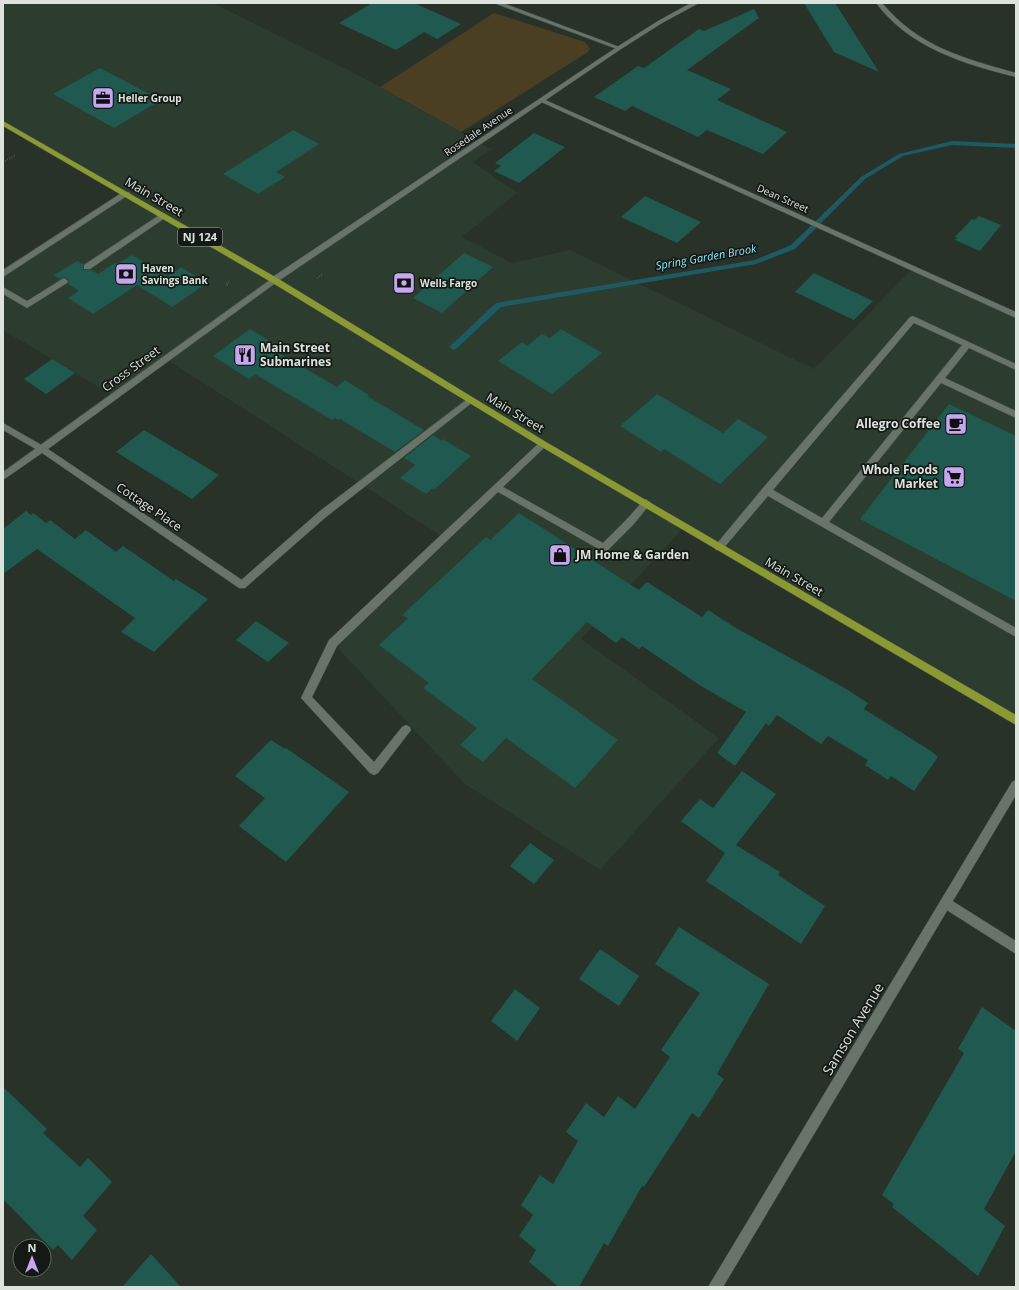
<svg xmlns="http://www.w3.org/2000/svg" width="1019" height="1290" font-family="'Open Sans',sans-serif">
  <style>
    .built { fill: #2c3c2e }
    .green { fill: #4a3e23 }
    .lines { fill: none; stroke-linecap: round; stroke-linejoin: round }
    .stream { fill: #1e5a64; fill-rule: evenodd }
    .building { fill: #20594f }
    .lane-casing { stroke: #454e47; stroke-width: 1 }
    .street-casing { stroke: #454e47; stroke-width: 1 }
    .secondary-casing { stroke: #454e47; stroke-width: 1 }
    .primary-casing { stroke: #454e47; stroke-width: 1 }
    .path { stroke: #6b746c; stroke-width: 2; stroke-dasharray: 0.5 2; stroke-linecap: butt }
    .lane { fill: #687369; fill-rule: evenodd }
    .street { fill: #687369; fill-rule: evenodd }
    .secondary { fill: #687369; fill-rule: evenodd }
    .primary { fill: #8a9932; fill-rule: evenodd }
    .labels { text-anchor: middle; stroke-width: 3.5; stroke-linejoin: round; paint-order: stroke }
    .far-poi-label { font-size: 10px; font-weight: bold; fill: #dce3dd; stroke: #141915; text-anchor: start }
    .far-street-label { font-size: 10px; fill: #dce3dd; stroke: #141915 }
    .shield { fill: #141915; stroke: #a0a6a1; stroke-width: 1 }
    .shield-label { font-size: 11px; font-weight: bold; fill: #dce3dd }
    .far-water-label { font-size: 11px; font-style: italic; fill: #8be8fa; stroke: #141915 }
    .street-label { font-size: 12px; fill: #dce3dd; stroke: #141915 }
    .poi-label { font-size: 12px; font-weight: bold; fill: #dce3dd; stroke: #141915; text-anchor: start }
    .near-street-label { font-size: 14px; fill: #dce3dd; stroke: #141915 }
  </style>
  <rect width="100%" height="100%" fill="#283229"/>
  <polygon class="built" points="3,3 213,3 360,76 491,149 473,162 517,193 462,237 512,263 570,250 814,369 913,268 1016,315 1016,721 685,526 581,639 719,738 600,870 465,784 333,643 443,537 166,359 114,396 3,330 3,276 126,194 3,123"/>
  <polygon class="green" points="494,13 585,42 590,49 588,52 461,132 380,87"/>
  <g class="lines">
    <polygon class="stream" points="952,141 1016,144 1016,148 952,145 903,156 865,179 795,249 756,264 501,307 456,349 453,350 449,347 496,303 755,260 791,245 861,177 899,154"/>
  </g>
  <g class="building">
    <polygon points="370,3 414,3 461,24 437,39 424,32 396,50 339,23 369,5"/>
    <polygon points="804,3 835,3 879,72 834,52"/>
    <polygon points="754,9 759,18 687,70 731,89 717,100 787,132 763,154 707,130 698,137 632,106 625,111 594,97 638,66 644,68 699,29 704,31"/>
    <polygon points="100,68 161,100 114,128 53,94"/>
    <polygon points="293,130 319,144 276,172 285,177 258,194 223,174"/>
    <polygon points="534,133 565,147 519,183 494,171 501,166 495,163"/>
    <polygon points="645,196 701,222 677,243 621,217"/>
    <polygon points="979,216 1001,225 980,251 955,240 957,238 955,237 972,219 975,220"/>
    <polygon points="464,253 493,267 442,313 413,298"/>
    <polygon points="132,255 168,276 181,267 207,283 172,307 137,285 93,314 68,298 79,291 68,284 69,280 64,276 60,279 54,275 77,261 83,264 83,270 91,270 98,274 115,263 117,264"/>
    <polygon points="814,273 873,301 854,320 795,292"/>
    <polygon points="250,329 282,348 277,352 337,387 345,380 369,395 367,396 424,430 395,452 340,419 339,420 335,418 332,420 255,374 249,379 213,356"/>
    <polygon points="561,329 602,353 552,394 498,361 522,342 527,346 542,334 550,338"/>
    <polygon points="52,359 75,373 46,394 24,379"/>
    <polygon points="657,394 723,433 738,419 768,437 720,484 664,449 661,452 620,426"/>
    <polygon points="949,404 1016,436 1016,601 860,519"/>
    <polygon points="144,430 219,475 192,499 116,452"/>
    <polygon points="433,435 442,441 443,439 471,456 435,489 433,488 426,494 400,478 415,465 404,458"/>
    <polygon points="26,511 31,515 33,513 46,523 50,520 75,539 86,530 116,552 123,546 174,581 176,579 208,599 154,652 121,632 135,618 37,549 3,574 3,529"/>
    <polygon points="519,513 639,590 647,582 702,617 708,610 736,628 843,687 868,703 864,709 931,751 938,757 914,791 891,776 888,780 865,765 868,760 828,736 821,744 777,715 769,726 766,723 735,766 717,753 746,712 701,686 642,646 639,649 622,637 616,643 587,622 532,679 618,740 575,788 506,738 483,762 460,745 477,728 423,688 429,683 379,645 408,618 402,615 486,537 490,540"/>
    <polygon points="256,621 289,643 268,662 236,640"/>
    <polygon points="271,740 285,749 286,748 349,792 286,862 239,826 265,798 235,776"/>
    <polygon points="742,771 776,794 736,845 780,872 778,875 825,906 801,944 706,881 725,853 681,821 700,799 713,808"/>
    <polygon points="530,843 554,860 534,884 510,866"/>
    <polygon points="679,927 769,984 717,1074 724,1079 699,1118 692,1113 644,1187 642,1186 608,1246 604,1243 579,1287 559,1287 529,1262 536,1250 519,1236 533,1215 521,1205 540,1175 553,1184 578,1141 566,1132 586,1103 604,1117 618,1096 635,1109 670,1057 661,1050 700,993 655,964"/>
    <polygon points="600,949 639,976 619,1006 579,979"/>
    <polygon points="515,989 540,1008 517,1041 491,1021"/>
    <polygon points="982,1007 1016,1031 1016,1151 984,1209 1005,1226 978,1276 892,1207 894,1204 882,1195 964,1053 958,1049"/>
    <polygon points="3,1087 47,1129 43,1133 80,1167 88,1158 112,1182 83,1216 97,1230 72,1260 58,1245 53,1250 3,1199"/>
    <polygon points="151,1254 181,1287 122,1287"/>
  </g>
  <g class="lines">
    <g class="lane-casing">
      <g id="lane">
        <polygon points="123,192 129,192 130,194 3,277 3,270"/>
        <polygon points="161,214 164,214 168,216 90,269 84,269 84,265"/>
        <polygon points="64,278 68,281 67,283 27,308 3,294 3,287 27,301"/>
        <path d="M913,316L1016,364V370L969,348L945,378L1016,411V418L941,383L829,522L1016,628V637L768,496L722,550H716L714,547L763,488L910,317ZM914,323L962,345L822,518L773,490Z"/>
        <polygon points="470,397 474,400 473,402 326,517 245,588 239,588 237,585 239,582 320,511"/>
        <polygon points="3,423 45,447 46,449 45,451 39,451 3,430"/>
        <polygon points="543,441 547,444 546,446 503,487 603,543 627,519 643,501 646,499 651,503 633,525 607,551 604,552 498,492 337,646 312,697 374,762 402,727 406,725 410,727 411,730 378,773 374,775 370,773 301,698 329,640 540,442"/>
        <polygon points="946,897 1016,941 1016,954 942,907 940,903 942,899"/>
      </g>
    </g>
    <g class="street-casing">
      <g id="street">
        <polygon points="494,3 503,3 622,48 617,49"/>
        <path d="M876,3H882C919,47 963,58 1016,73V77C964,64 910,48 876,3Z"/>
        <polygon points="539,99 543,99 1016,312 1016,318 539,101"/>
        <polygon points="274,277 277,278 277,282 48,449 245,582 247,585 245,588 239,588 42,453 3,480 3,472"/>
        <polygon points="1016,780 1016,795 723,1287 708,1287 1012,782"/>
      </g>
    </g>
    <g class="secondary-casing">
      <polygon id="secondary" points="691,3 699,3 662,23 621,49 277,282 271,282 271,278 617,47 658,21"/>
    </g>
    <g class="primary-casing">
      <polygon id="primary" points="3,121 277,278 546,442 1016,715 1016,725 540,446 271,282 3,126"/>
    </g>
    <g class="path">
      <polyline points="3,162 16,155"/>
      <polyline points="317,278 322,275"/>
      <polyline points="229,282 226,284 229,286"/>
    </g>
    <use href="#lane" class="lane"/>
    <use href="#street" class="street"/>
    <use href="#secondary" class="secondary"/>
    <use href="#primary" class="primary"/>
  </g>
  <defs>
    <g id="office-square" transform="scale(1.15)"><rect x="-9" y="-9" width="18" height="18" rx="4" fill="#c7a6f0" stroke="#141915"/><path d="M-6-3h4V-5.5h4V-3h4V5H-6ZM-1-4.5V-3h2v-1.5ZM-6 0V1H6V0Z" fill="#111"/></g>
    <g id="bank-square" transform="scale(1.15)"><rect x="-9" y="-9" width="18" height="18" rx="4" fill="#c7a6f0" stroke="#141915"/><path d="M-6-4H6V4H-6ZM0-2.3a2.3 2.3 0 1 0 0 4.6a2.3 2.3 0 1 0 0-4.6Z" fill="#111"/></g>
    <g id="restaurant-square" transform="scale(1.15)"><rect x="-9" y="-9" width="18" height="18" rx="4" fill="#c7a6f0" stroke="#141915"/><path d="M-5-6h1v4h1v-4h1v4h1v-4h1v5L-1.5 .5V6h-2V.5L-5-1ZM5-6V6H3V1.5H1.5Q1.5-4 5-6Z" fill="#111"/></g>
    <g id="cafe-square" transform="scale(1.15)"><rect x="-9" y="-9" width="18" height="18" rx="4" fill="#c7a6f0" stroke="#141915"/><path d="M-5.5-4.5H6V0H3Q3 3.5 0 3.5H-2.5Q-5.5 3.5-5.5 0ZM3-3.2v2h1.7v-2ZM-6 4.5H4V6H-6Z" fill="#111"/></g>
    <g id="supermarket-square" transform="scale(1.15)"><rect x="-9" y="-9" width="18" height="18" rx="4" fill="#c7a6f0" stroke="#141915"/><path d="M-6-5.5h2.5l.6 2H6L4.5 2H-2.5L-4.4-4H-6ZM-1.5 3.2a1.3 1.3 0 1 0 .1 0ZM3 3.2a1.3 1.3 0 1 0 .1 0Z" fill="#111"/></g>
    <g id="shop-square" transform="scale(1.15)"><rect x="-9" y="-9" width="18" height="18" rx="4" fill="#c7a6f0" stroke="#141915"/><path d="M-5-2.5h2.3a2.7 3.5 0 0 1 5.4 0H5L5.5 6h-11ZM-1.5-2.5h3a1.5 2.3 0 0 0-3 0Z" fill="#111"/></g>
  </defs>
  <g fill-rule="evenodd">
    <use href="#office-square" x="103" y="98"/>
    <use href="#bank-square" x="126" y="274"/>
    <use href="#bank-square" x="404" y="283"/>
    <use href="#restaurant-square" x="245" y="355"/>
    <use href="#cafe-square" x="956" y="424"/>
    <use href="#supermarket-square" x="954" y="477"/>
    <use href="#shop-square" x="560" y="555"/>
  </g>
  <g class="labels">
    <g class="far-poi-label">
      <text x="118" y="102">Heller Group</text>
      <text x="142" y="272">Haven<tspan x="142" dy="12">Savings Bank</tspan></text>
      <text x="420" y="287">Wells Fargo</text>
    </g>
    <g class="far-street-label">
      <text transform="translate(478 131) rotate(-34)" y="4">Rosedale Avenue</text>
      <text transform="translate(783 198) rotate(24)" y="4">Dean Street</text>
    </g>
    <rect class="shield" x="178" y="228" width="44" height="18" rx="3"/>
    <g class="shield-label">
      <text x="200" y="241">NJ 124</text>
    </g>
    <g class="far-water-label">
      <text transform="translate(706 257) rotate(-10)" y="4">Spring Garden Brook</text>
    </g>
    <g class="street-label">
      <text transform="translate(154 197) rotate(30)" y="4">Main Street</text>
      <text transform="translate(131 369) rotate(-36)" y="4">Cross Street</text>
      <text transform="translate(515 413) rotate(31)" y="4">Main Street</text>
      <text transform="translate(149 507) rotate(34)" y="4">Cottage Place</text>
      <text transform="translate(794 577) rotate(30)" y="4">Main Street</text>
    </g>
    <g class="poi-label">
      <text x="260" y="352">Main Street<tspan x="260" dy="14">Submarines</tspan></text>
      <text x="940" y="428" text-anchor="end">Allegro Coffee</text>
      <text x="938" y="474" text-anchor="end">Whole Foods<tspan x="938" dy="14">Market</tspan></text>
      <text x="576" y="559">JM Home &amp; Garden</text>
    </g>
    <g class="near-street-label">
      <text transform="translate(853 1029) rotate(-59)" y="5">Samson Avenue</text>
    </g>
  </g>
  <rect width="1019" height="1290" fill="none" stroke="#dce3dd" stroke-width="8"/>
  <g transform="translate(32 1258)"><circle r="19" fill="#141915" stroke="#646a65"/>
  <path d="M0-3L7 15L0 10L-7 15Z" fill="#c7a6f0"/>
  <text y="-6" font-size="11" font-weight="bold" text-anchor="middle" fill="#dce3dd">N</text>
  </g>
</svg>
